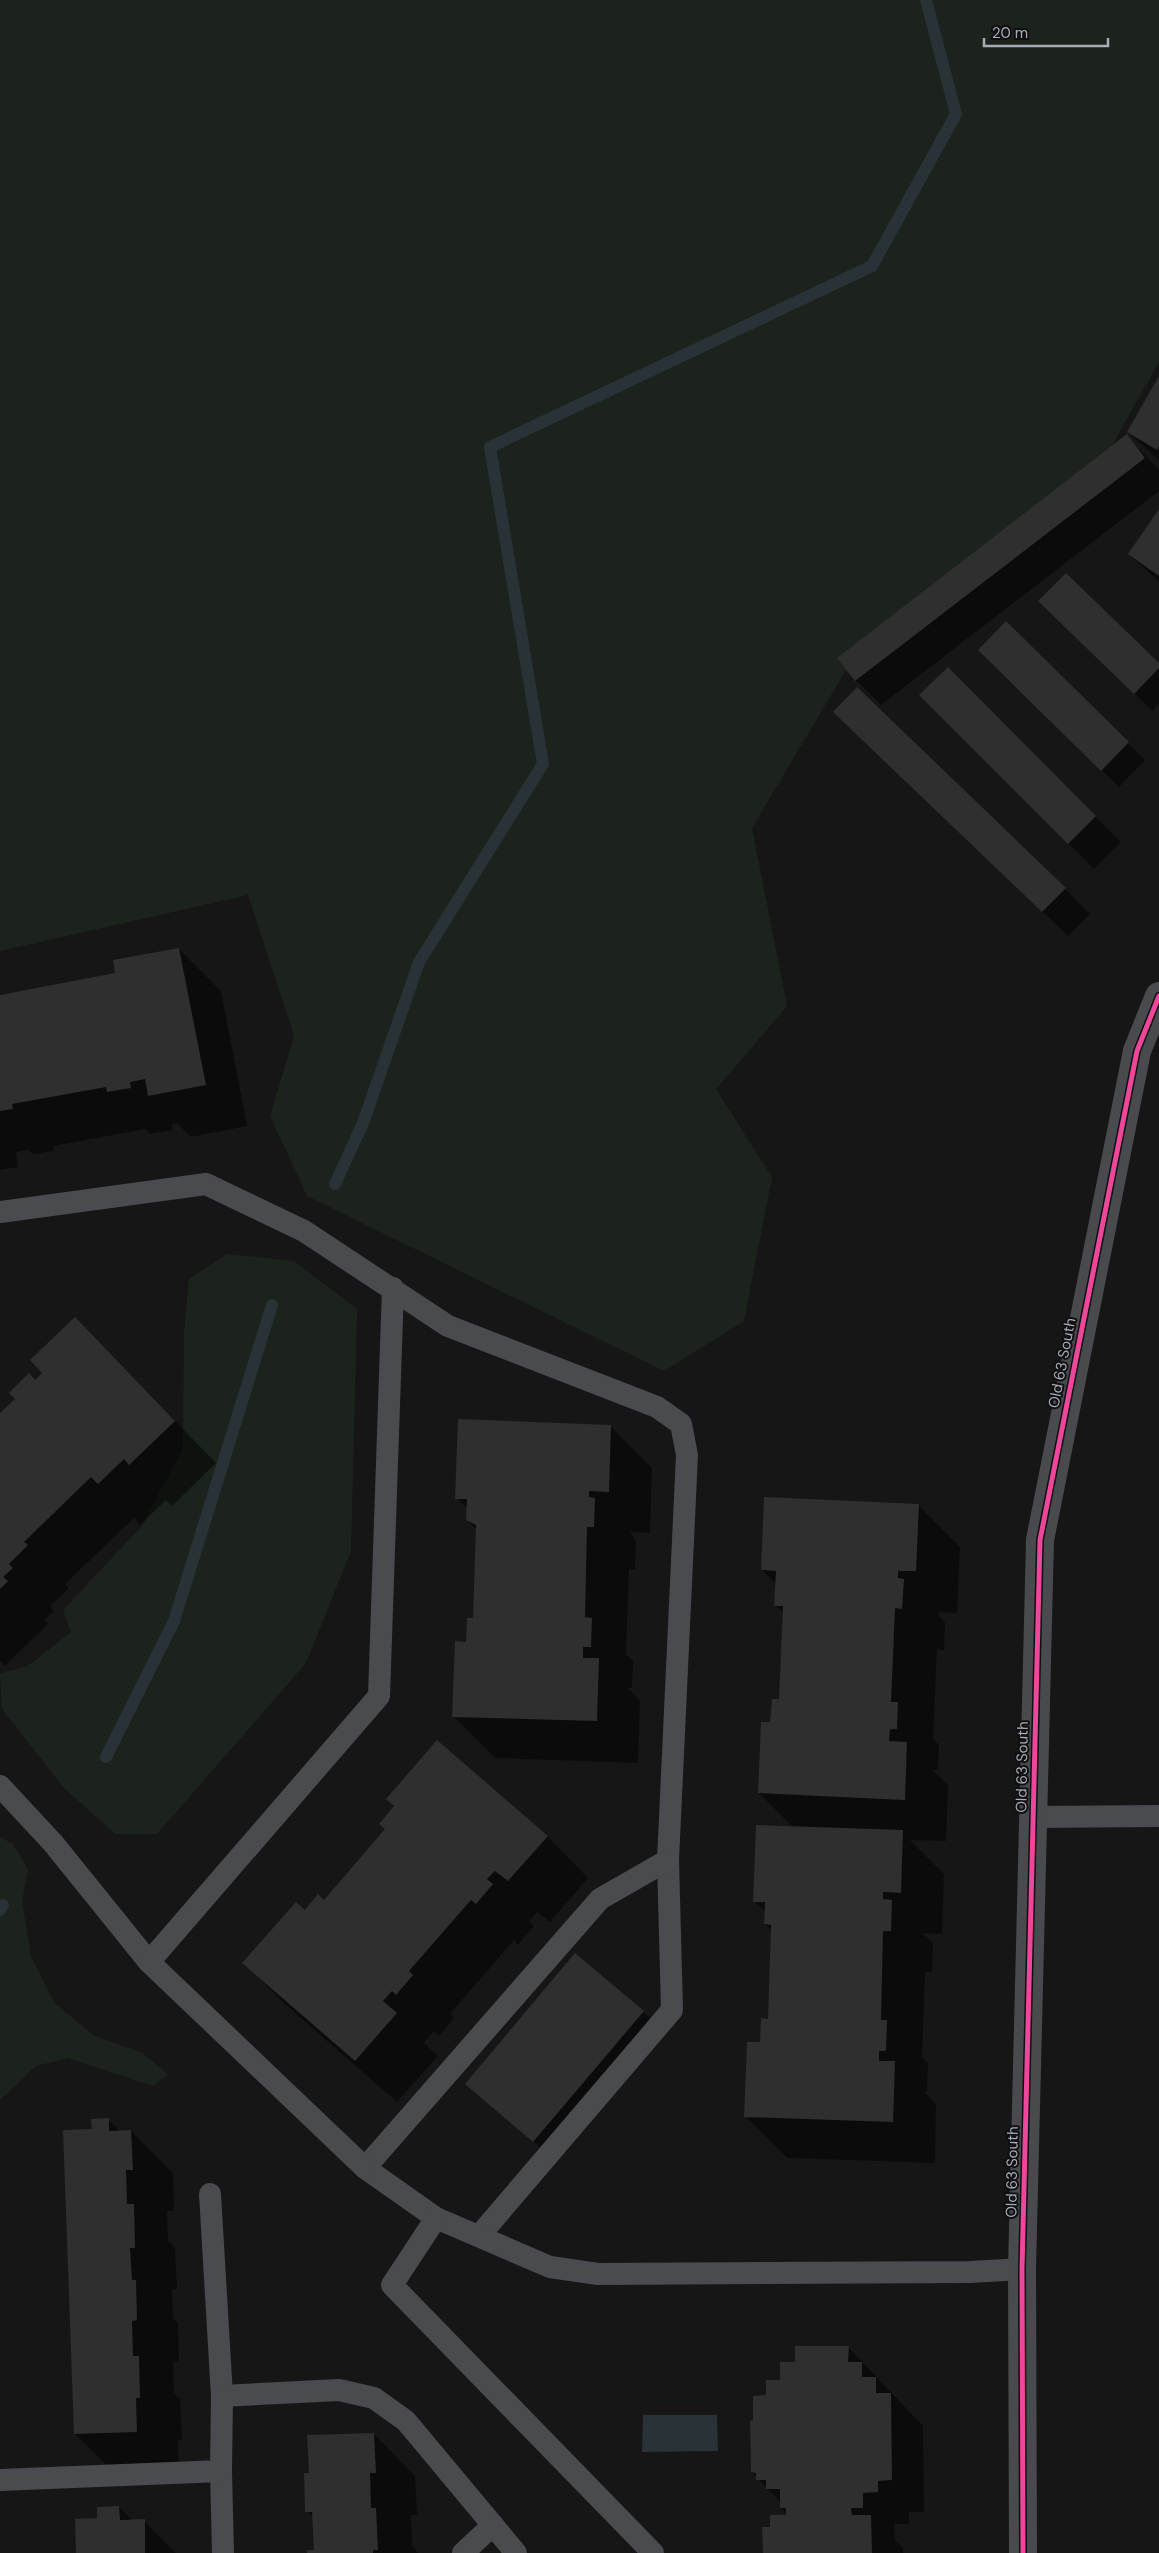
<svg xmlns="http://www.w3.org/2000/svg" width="1159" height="2553" font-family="'DM Sans',sans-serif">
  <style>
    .green { fill: #1c231c }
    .water { fill: #293237 }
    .shadow { fill: #0007 }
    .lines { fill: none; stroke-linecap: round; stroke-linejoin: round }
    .stream { stroke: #293237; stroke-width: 12 }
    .building { fill: #2f2f30 }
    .service { stroke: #4a4b4f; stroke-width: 22 }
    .secondary { stroke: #494a4d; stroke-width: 28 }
    .cycleway-casing { stroke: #101012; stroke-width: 8 }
    .cycleway { stroke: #ed469a; stroke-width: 5 }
    .labels { text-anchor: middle; stroke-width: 4; stroke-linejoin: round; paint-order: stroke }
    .street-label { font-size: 15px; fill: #a7adb7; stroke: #101012 }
  </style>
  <rect width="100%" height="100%" fill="#161616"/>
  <g class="green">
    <polygon points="0,0 1159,0 1159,362 1106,456 849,665 752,828 787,1006 716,1089 772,1177 744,1321 664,1371 307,1196 270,1116 294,1036 248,895 0,951"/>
    <polygon points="227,1254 294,1261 357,1309 351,1551 306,1663 157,1834 115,1834 63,1787 2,1709 0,1674 28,1666 71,1632 63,1610 142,1526 183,1448 184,1332 189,1279"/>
    <polygon points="0,1837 13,1844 28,1869 22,1902 31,1956 55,2003 93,2035 142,2053 168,2074 153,2086 68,2058 36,2066 0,2100"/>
  </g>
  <polygon class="water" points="643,2415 717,2415 718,2451 642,2452"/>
  <g class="shadow">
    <polygon points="1159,378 1159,460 1128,432"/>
    <polygon points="1127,436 1159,470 1159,491 881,705 856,680"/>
    <polygon points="1159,511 1159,582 1129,554"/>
    <polygon points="1040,601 1159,665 1159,703 1152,711"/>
    <polygon points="1006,623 1145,760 1119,787 980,650"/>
    <polygon points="948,669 1121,842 1094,869 921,695"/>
    <polygon points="860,737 1065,889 1090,914 1068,936"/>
    <polygon points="179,949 221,991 247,1126 191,1137 177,1123 172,1124 173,1130 150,1134 146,1129 53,1146 54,1151 33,1154 28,1150 16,1152 18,1167 0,1170 0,995 117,974"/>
    <polygon points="116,1360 216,1463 172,1506 166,1500 140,1525 134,1518 65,1584 69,1588 50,1606 54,1611 44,1620 48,1624 5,1666 0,1661 0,1415 35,1381"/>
    <polygon points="610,1426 652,1468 650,1533 630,1532 636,1541 635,1569 629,1569 626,1654 633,1661 632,1688 628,1688 640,1701 638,1763 495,1758 453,1716 467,1643 475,1619 477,1530 467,1520 468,1509 457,1498"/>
    <polygon points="918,1505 960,1547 957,1613 939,1612 939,1616 945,1622 944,1650 937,1649 933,1739 939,1745 938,1770 932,1770 948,1785 946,1841 910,1840 944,1874 942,1934 923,1933 933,1943 932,1972 925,1972 922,2057 928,2063 927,2092 924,2092 936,2104 935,2163 787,2158 745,2116 761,2043 769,2020 772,1931 765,1924 766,1913 754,1901 794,1828 759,1793 772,1724 780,1701 784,1614 775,1605 776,1584 762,1570"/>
    <polygon points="387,1799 547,1836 588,1878 550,1922 537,1912 529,1921 534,1926 518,1945 514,1940 450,2014 454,2018 439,2036 434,2031 424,2043 438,2056 397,2102 286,2005 244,1963 305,1912 324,1902 387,1830 395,1807"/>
    <polygon points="643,2012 652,2020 543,2150 467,2084"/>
    <polygon points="108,2119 121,2132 131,2131 173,2173 174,2211 167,2211 168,2240 175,2248 177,2289 172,2289 173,2318 178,2323 179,2362 173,2362 174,2393 180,2399 182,2440 178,2440 179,2474 117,2475 75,2434 93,2130"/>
    <polygon points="848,2347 923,2426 924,2512 909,2512 909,2524 894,2524 895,2540 903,2548 903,2553 764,2553 771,2528 788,2515 781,2508 781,2503 752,2472 754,2421 767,2396 797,2363"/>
    <polygon points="374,2434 415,2476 417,2515 411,2515 412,2545 418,2553 308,2553 315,2552 314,2518 307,2511 310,2474"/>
    <polygon points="119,2507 133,2521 144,2521 176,2553 77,2553 99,2519"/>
  </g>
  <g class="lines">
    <g class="stream">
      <polyline points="335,1184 363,1123 419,962 543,764 490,447 872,266 956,114 926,0"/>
      <polyline points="106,1757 174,1621 272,1305"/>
      <polyline points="0,1910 3,1905"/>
    </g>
  </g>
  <g class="building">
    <polygon points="1159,376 1159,446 1157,450 1127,432"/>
    <polygon points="1127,434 1145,458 855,681 837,658"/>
    <polygon points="1159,509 1159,576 1128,554"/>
    <polygon points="1066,573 1159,663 1159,668 1134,694 1038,601"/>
    <polygon points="1006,621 1129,742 1101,771 978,650"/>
    <polygon points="948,667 1096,816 1068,844 919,695"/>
    <polygon points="857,687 1066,888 1042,912 833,712"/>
    <polygon points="179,948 206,1085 148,1096 145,1079 130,1082 131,1088 107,1092 106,1087 12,1104 13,1109 0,1111 0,995 115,973 113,960"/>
    <polygon points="75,1317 175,1421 129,1465 124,1459 98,1484 91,1477 24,1542 28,1545 9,1564 13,1568 3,1577 8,1581 0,1589 0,1413 15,1399 9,1393 29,1373 35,1380 42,1373 30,1360"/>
    <polygon points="458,1419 611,1425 609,1492 589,1491 589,1497 595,1498 594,1527 587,1527 585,1617 592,1618 591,1647 583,1647 583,1658 599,1658 597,1721 452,1717 455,1641 466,1642 467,1618 473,1618 476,1525 466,1520 467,1499 455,1499"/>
    <polygon points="764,1497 919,1504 916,1571 898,1571 898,1578 904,1579 902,1609 895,1608 891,1702 898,1702 897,1729 890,1729 889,1741 907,1742 905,1800 758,1793 761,1722 770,1722 772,1699 779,1699 783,1606 774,1606 776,1571 761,1570"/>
    <polygon points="437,1740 548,1836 508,1881 495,1871 487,1879 493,1884 476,1904 471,1900 409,1971 413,1975 396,1995 392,1991 383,2001 397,2013 355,2061 242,1963 296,1902 305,1910 318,1894 324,1900 385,1829 379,1824 394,1806 386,1799"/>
    <polygon points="756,1825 903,1830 901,1893 883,1892 883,1899 892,1900 891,1931 883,1931 881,2020 887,2020 886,2051 879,2051 879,2061 895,2061 893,2122 744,2117 747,2042 760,2042 761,2018 768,2019 771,1925 764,1924 765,1902 753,1902"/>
    <polygon points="575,1953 644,2011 533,2142 465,2084"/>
    <polygon points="109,2118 109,2131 131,2130 133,2170 126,2170 127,2204 134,2204 135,2248 130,2248 132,2280 136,2280 137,2320 132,2321 133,2356 139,2356 140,2398 136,2398 137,2432 74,2434 63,2130 92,2129 91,2119"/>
    <polygon points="795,2346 849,2346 848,2362 862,2362 862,2377 876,2377 876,2393 891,2393 892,2480 878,2481 878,2492 863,2493 863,2508 851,2508 852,2515 871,2515 872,2553 763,2553 762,2527 770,2527 770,2515 786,2515 786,2508 780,2508 780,2489 766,2489 766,2480 756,2480 756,2473 751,2472 750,2421 753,2420 753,2396 766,2395 766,2380 780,2380 780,2362 795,2362"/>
    <polygon points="374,2433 376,2473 370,2473 371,2508 376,2508 378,2550 373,2550 373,2553 307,2553 307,2550 314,2550 312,2512 305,2512 304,2473 309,2473 307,2435"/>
    <polygon points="119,2506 120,2520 145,2519 145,2553 76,2553 75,2519 97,2518 97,2507"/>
  </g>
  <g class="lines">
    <g class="service">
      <polyline points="0,1212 206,1184 304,1231 448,1326 657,1407 681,1424 687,1455 668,1860 672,2010 479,2236"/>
      <polyline points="0,1786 53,1843 149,1962"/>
      <polyline points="1033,1817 1159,1816"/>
      <polyline points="668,1860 600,1899 365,2168 436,2218 550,2267 598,2274 970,2272 1022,2269"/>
      <polyline points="365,2168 149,1962 379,1696 393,1288"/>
      <polyline points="210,2194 222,2396"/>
      <polyline points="436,2218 392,2285 653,2553"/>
      <polyline points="221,2471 223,2553"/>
      <polyline points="0,2480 221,2471 222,2396 339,2390 374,2398 406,2421 516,2553"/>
      <polyline points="463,2553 493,2525"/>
    </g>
    <polyline class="secondary" points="1023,2553 1022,2269 1040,1540 1137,1051 1159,996"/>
    <g class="cycleway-casing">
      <polyline id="cycleway" points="1023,2553 1022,2269 1040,1540 1137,1051 1159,996"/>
    </g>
    <use href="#cycleway" class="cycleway"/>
  </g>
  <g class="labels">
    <g class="street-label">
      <text transform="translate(1062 1363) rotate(-79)" y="5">Old 63 South</text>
      <text transform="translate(1022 1767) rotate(-89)" y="5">Old 63 South</text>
      <text transform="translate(1012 2172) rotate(-89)" y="5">Old 63 South</text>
    </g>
  </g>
  <path d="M984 38v8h124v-8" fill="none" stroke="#a7adb7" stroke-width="2.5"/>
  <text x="992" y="38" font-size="15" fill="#a7adb7" stroke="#101012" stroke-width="4" paint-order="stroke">20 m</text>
</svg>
